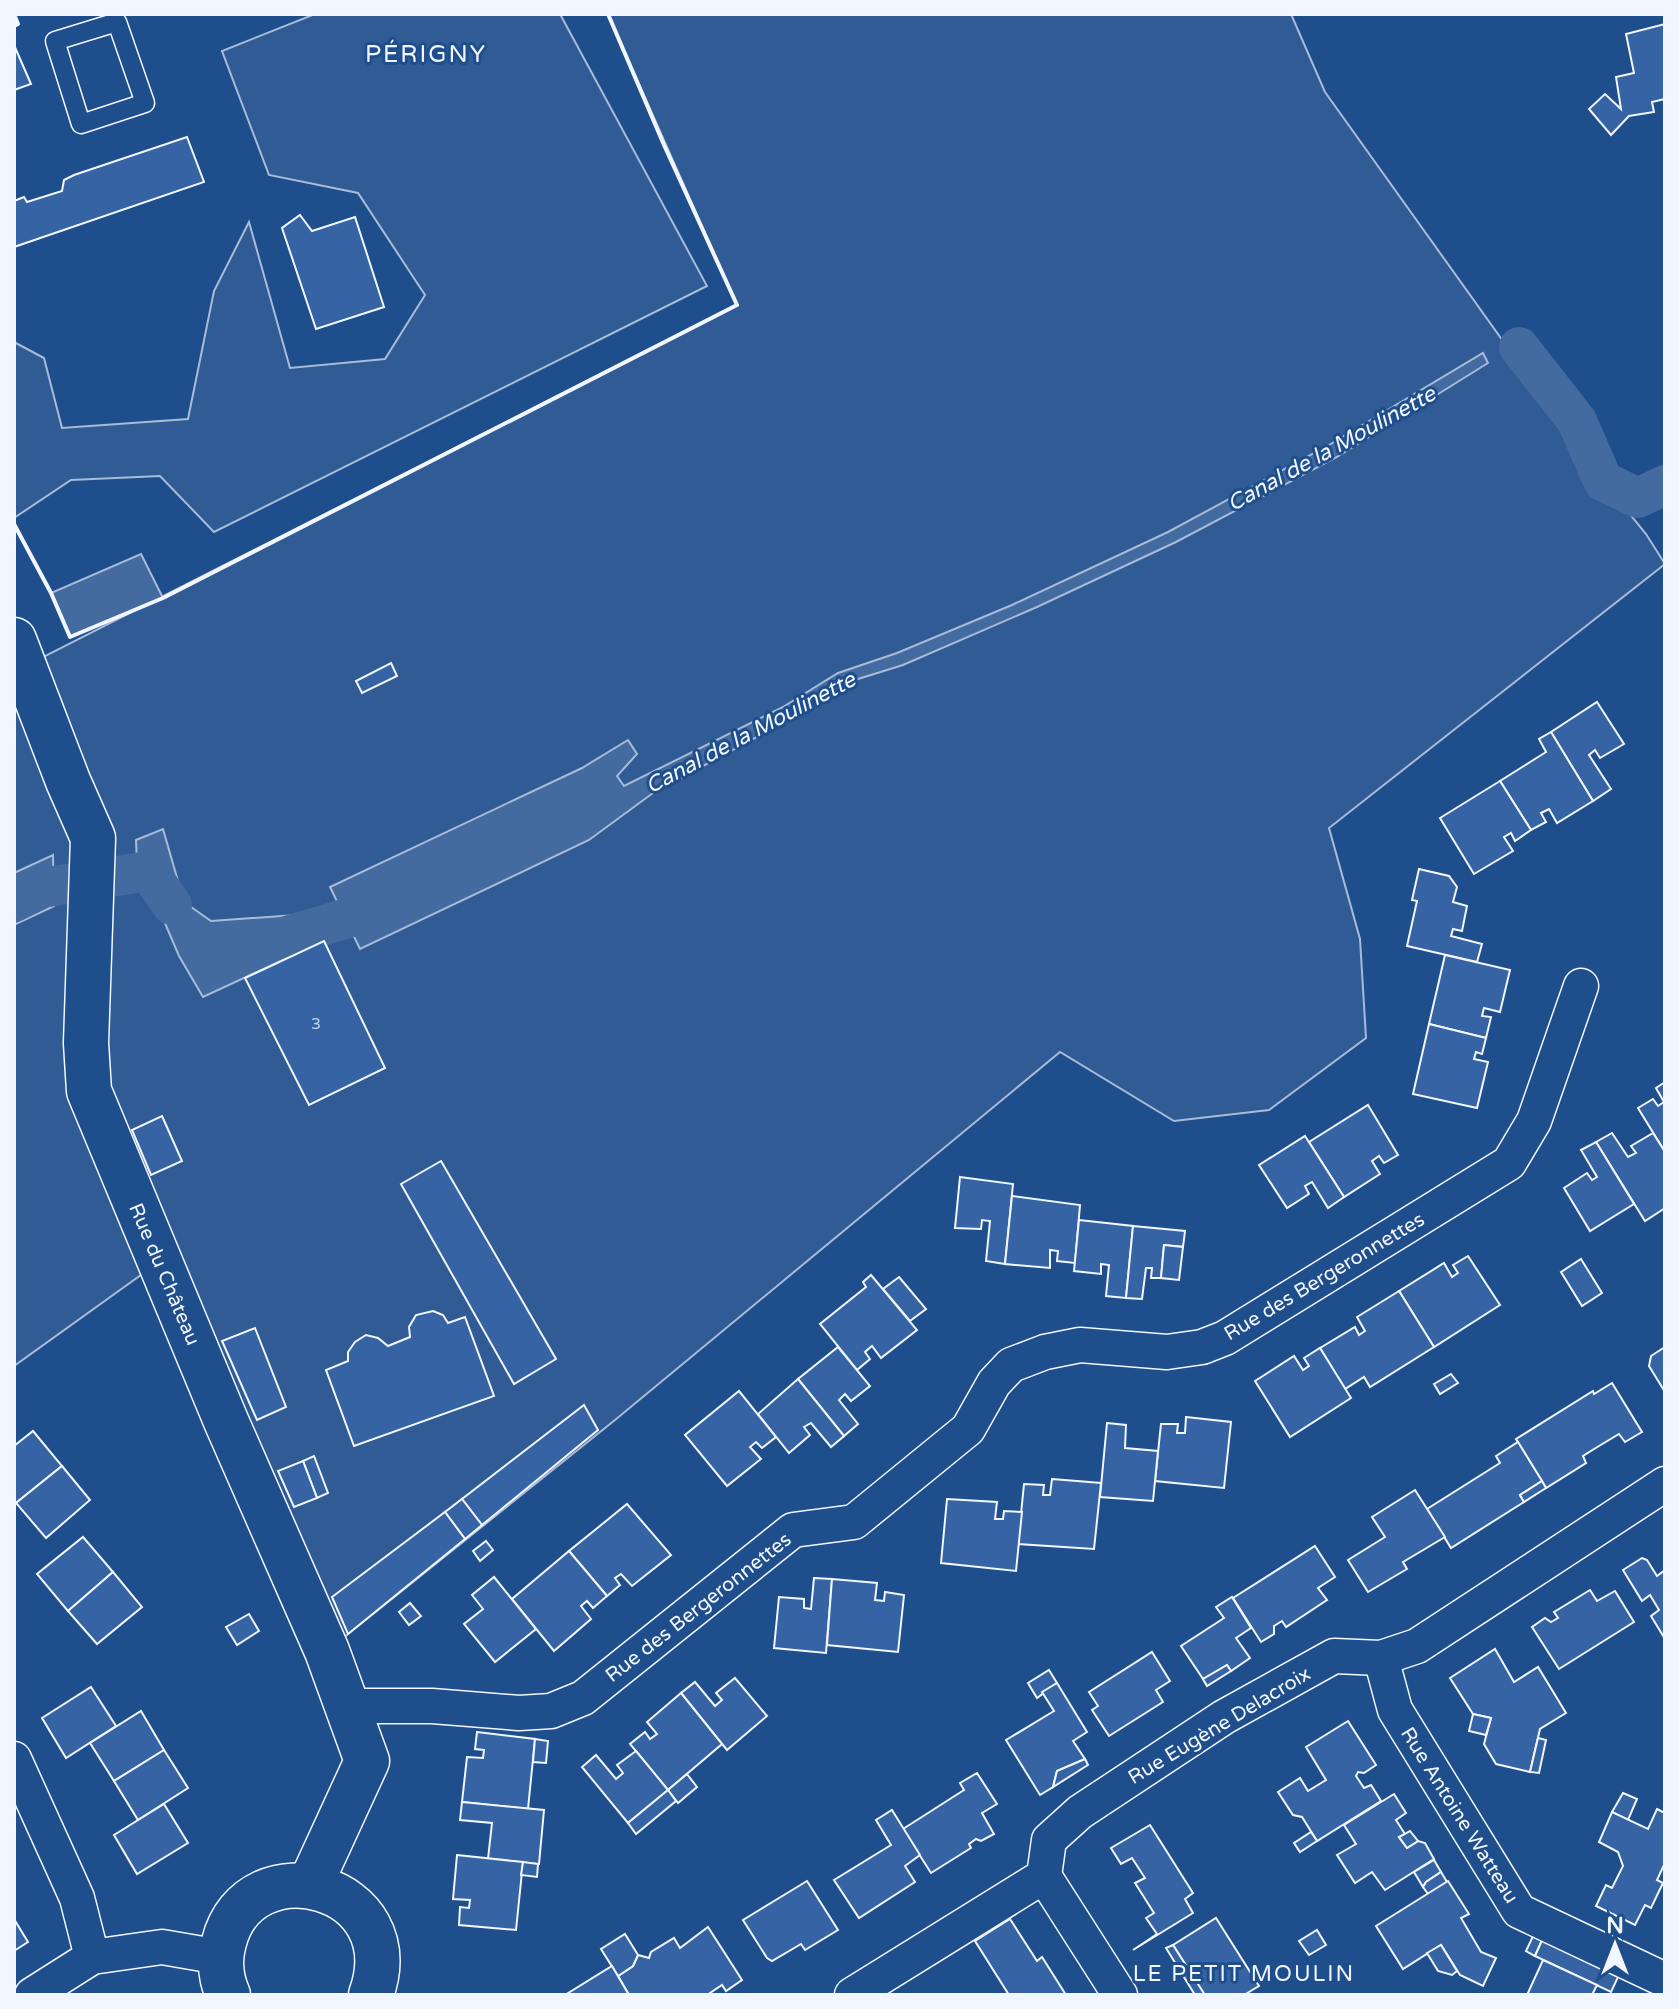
<svg xmlns="http://www.w3.org/2000/svg" width="1679" height="2009" font-family="'Varela Round',sans-serif">
  <style>
    .built { fill: #305b95; stroke: #a8bbd7; stroke-width: 2 }
    .water { fill: #446ba0; stroke: #a8bbd7; stroke-width: 2 }
    .lines { fill: none; stroke-linecap: round; stroke-linejoin: round }
    .canal { stroke: #446ba0; stroke-width: 40 }
    .building { fill: #3563a3; stroke: #f2f6ff; stroke-width: 2 }
    .service-casing { stroke: #f2f6ff; stroke-width: 21 }
    .minor-casing { stroke: #f2f6ff; stroke-width: 37 }
    .tertiary-casing { stroke: #f2f6ff; stroke-width: 47 }
    .service { stroke: #1f4e8c; stroke-width: 18 }
    .minor { stroke: #1f4e8c; stroke-width: 34 }
    .tertiary { stroke: #1f4e8c; stroke-width: 44 }
    .wall { stroke: #f2f6ff; stroke-width: 4 }
    .labels { text-anchor: middle; stroke-width: 6; stroke-linejoin: round; paint-order: stroke }
    .number-label { font-size: 16px; fill: #c3d1e8 }
    .street-label { font-size: 20px; fill: #f2f6ff; stroke: #1f4e8c }
    .water-label { font-size: 22px; font-style: italic; fill: #f2f6ff; stroke: #1f4e8c }
    .neighbourhood-label { font-size: 22px; letter-spacing: 2px; fill: #f2f6ff; stroke: #1f4e8c }
    .quarter-label { font-size: 24px; letter-spacing: 2px; fill: #f2f6ff; stroke: #1f4e8c }
  </style>
  <rect width="100%" height="100%" fill="#1f4e8c"/>
  <g class="built">
    <polygon points="315,14 560,14 707,286 214,532 160,476 71,480 14,518 14,342 44,358 62,428 188,419 214,291 249,222 290,368 385,359 425,295 358,193 269,175 222,51"/>
    <polygon points="608,14 1291,14 1325,92 1603,481 1646,534 1665,564 1329,828 1360,939 1366,1038 1269,1110 1174,1121 1060,1052 615,1420 327,1651 159,1262 14,1366 14,677 47,655 737,305"/>
  </g>
  <g class="water">
    <polygon points="1483,353 1488,363 1337,457 1176,542 1037,607 903,665 842,684 794,717 653,793 589,840 360,949 330,887 582,768 628,740 637,754 617,776 624,786 783,707 838,673 897,653 1012,605 1168,532 1329,445"/>
    <polygon points="141,554 163,598 70,637 51,593"/>
    <polygon points="163,829 184,902 211,921 310,914 324,941 203,997 179,956 150,888 138,889 136,840"/>
    <polygon points="53,855 54,906 14,925 14,873"/>
  </g>
  <g class="lines">
    <g class="canal">
      <polyline points="1519,347 1577,421 1603,481 1638,498 1665,485"/>
      <polyline points="14,902 42,888 148,871 172,905"/>
      <polyline points="267,942 368,912 396,900"/>
    </g>
  </g>
  <g class="building">
    <polygon points="1665,24 1665,99 1652,102 1654,112 1629,116 1611,135 1589,109 1605,94 1621,109 1616,77 1634,73 1626,34"/>
    <polygon points="14,45 31,84 14,90"/>
    <polygon points="187,137 204,182 14,247 14,201 24,197 27,202 62,191 64,180 74,175"/>
    <polygon points="300,215 312,231 355,217 384,307 316,329 282,228"/>
    <polygon points="391,663 397,676 362,693 356,681"/>
    <polygon points="1597,702 1624,744 1600,758 1595,750 1589,755 1611,789 1593,801 1551,732"/>
    <polygon points="1551,732 1593,801 1557,823 1549,809 1541,813 1546,822 1531,830 1500,781 1546,752 1539,739"/>
    <polygon points="1500,781 1531,830 1515,841 1511,833 1504,837 1513,851 1474,874 1440,818"/>
    <polygon points="1419,869 1449,876 1457,887 1453,902 1467,906 1462,931 1453,929 1451,936 1482,944 1477,962 1407,946 1417,901 1412,900"/>
    <polygon points="324,941 385,1068 309,1105 245,978"/>
    <polygon points="1445,955 1510,970 1500,1012 1484,1008 1482,1016 1491,1017 1486,1038 1429,1024"/>
    <polygon points="1429,1024 1486,1038 1482,1054 1476,1052 1474,1059 1488,1062 1477,1108 1413,1094"/>
    <polygon points="1665,1082 1665,1152 1638,1108 1653,1099 1658,1106 1664,1102 1656,1088"/>
    <polygon points="1368,1105 1398,1155 1384,1163 1379,1156 1372,1161 1380,1174 1344,1197 1309,1142"/>
    <polygon points="162,1116 182,1161 151,1175 132,1130"/>
    <polygon points="1612,1133 1628,1157 1636,1153 1631,1146 1653,1133 1665,1152 1665,1208 1645,1221 1596,1142"/>
    <polygon points="1305,1136 1344,1197 1328,1208 1312,1182 1305,1186 1309,1194 1287,1208 1259,1165"/>
    <polygon points="1596,1142 1634,1204 1590,1231 1564,1188 1587,1173 1592,1180 1597,1177 1581,1150"/>
    <polygon points="441,1161 556,1359 514,1384 401,1184"/>
    <polygon points="960,1177 1013,1184 1005,1264 986,1261 990,1221 982,1220 981,1229 955,1228"/>
    <polygon points="1012,1196 1080,1205 1075,1263 1057,1261 1058,1251 1050,1250 1050,1268 1005,1264"/>
    <polygon points="1079,1220 1133,1226 1126,1298 1106,1296 1109,1265 1101,1264 1101,1274 1074,1271"/>
    <polygon points="1133,1226 1185,1231 1183,1247 1164,1245 1161,1278 1151,1278 1152,1268 1146,1268 1142,1299 1126,1298"/>
    <polygon points="1164,1245 1183,1247 1179,1280 1161,1278"/>
    <polygon points="1468,1256 1500,1305 1434,1347 1399,1291 1444,1263 1452,1277 1458,1273 1453,1265"/>
    <polygon points="1581,1259 1602,1293 1582,1306 1561,1272"/>
    <polygon points="871,1275 917,1330 881,1358 872,1346 865,1352 870,1359 857,1370 820,1324 866,1287 863,1282"/>
    <polygon points="899,1277 926,1309 910,1321 883,1289"/>
    <polygon points="1399,1291 1434,1347 1370,1387 1364,1377 1345,1389 1320,1348 1355,1327 1359,1335 1365,1331 1357,1317"/>
    <polygon points="433,1311 443,1315 448,1323 465,1317 494,1396 354,1446 326,1370 348,1361 348,1352 355,1342 366,1335 378,1338 388,1346 410,1337 409,1327 416,1315"/>
    <polygon points="255,1328 286,1407 257,1420 222,1341"/>
    <polygon points="838,1347 870,1386 851,1401 845,1394 839,1400 858,1424 844,1436 798,1379"/>
    <polygon points="1665,1347 1665,1392 1649,1366 1651,1356"/>
    <polygon points="1320,1348 1351,1398 1290,1437 1255,1381 1294,1356 1303,1370 1309,1366 1304,1358"/>
    <polygon points="1451,1374 1458,1383 1440,1394 1434,1384"/>
    <polygon points="798,1379 844,1436 831,1447 811,1423 804,1427 810,1435 789,1453 758,1414"/>
    <polygon points="1612,1383 1642,1432 1625,1442 1619,1434 1599,1446 1583,1456 1586,1463 1546,1488 1516,1439 1593,1391 1594,1394"/>
    <polygon points="739,1391 776,1437 762,1448 756,1442 750,1447 761,1459 727,1486 685,1435"/>
    <polygon points="584,1405 598,1430 482,1525 462,1499"/>
    <polygon points="1186,1417 1231,1422 1224,1488 1155,1481 1161,1424 1178,1424 1177,1433 1185,1433"/>
    <polygon points="1107,1423 1126,1425 1125,1448 1158,1451 1153,1501 1100,1497"/>
    <polygon points="33,1431 62,1466 16,1503 14,1500 14,1446"/>
    <polygon points="1518,1442 1542,1481 1520,1495 1524,1502 1451,1548 1427,1509 1500,1463 1496,1456"/>
    <polygon points="314,1456 328,1493 317,1498 303,1461"/>
    <polygon points="303,1461 317,1498 294,1507 278,1471"/>
    <polygon points="62,1466 90,1500 46,1538 16,1503"/>
    <polygon points="1052,1479 1101,1483 1094,1549 1018,1544 1024,1484 1044,1485 1043,1495 1050,1495"/>
    <polygon points="1542,1481 1546,1488 1524,1502 1520,1495"/>
    <polygon points="1415,1490 1445,1537 1403,1562 1407,1569 1368,1592 1348,1560 1385,1537 1372,1517"/>
    <polygon points="462,1499 482,1525 465,1539 445,1512"/>
    <polygon points="947,1499 997,1502 995,1519 1003,1519 1004,1511 1022,1512 1016,1571 941,1563"/>
    <polygon points="627,1504 671,1555 632,1586 621,1574 615,1578 620,1585 607,1596 569,1551"/>
    <polygon points="445,1512 465,1539 348,1634 332,1597"/>
    <polygon points="83,1537 113,1572 68,1611 37,1574"/>
    <polygon points="486,1541 493,1550 480,1561 473,1551"/>
    <polygon points="1315,1546 1335,1577 1318,1588 1327,1600 1286,1627 1282,1621 1274,1626 1274,1634 1261,1642 1233,1598"/>
    <polygon points="569,1551 607,1596 593,1608 587,1601 581,1606 591,1619 554,1651 512,1599"/>
    <polygon points="1642,1558 1647,1560 1657,1576 1665,1570 1665,1639 1651,1616 1659,1610 1650,1595 1642,1601 1623,1570"/>
    <polygon points="113,1572 142,1607 97,1644 68,1611"/>
    <polygon points="494,1577 536,1629 495,1662 464,1624 483,1609 472,1595"/>
    <polygon points="814,1578 832,1579 826,1653 774,1648 779,1597 804,1599 804,1608 811,1609"/>
    <polygon points="832,1579 877,1583 875,1600 884,1601 885,1592 904,1595 898,1652 827,1645"/>
    <polygon points="1590,1590 1597,1601 1615,1591 1634,1622 1559,1669 1532,1627 1545,1618 1551,1622 1558,1618 1554,1612"/>
    <polygon points="1232,1597 1251,1628 1236,1638 1250,1658 1231,1671 1227,1665 1203,1679 1181,1646 1224,1618 1216,1607"/>
    <polygon points="410,1603 421,1616 409,1625 399,1612"/>
    <polygon points="249,1614 259,1631 237,1645 226,1627"/>
    <polygon points="1495,1649 1514,1682 1538,1667 1566,1713 1540,1729 1530,1772 1496,1764 1484,1744 1491,1718 1473,1714 1450,1678"/>
    <polygon points="1152,1652 1170,1681 1156,1690 1163,1702 1109,1736 1092,1710 1098,1706 1089,1692"/>
    <polygon points="1227,1665 1231,1671 1207,1686 1203,1679"/>
    <polygon points="1049,1670 1057,1683 1037,1698 1028,1683"/>
    <polygon points="735,1678 767,1716 727,1750 681,1693 695,1682 715,1706 722,1700 716,1693"/>
    <polygon points="1057,1683 1087,1732 1073,1741 1085,1759 1057,1771 1053,1787 1040,1795 1006,1740 1054,1711 1042,1692"/>
    <polygon points="91,1687 116,1726 66,1758 42,1718"/>
    <polygon points="681,1693 722,1744 668,1790 630,1744 645,1732 650,1739 657,1734 647,1722"/>
    <polygon points="141,1711 164,1750 114,1781 90,1743"/>
    <polygon points="1473,1714 1491,1718 1486,1735 1469,1731"/>
    <polygon points="1348,1721 1376,1765 1364,1773 1358,1772 1356,1776 1364,1788 1371,1785 1381,1801 1317,1841 1302,1817 1293,1815 1278,1792 1300,1778 1308,1791 1326,1780 1306,1747"/>
    <polygon points="477,1732 535,1739 528,1809 462,1802 467,1757 483,1758 484,1750 475,1749"/>
    <polygon points="1538,1738 1546,1740 1539,1773 1530,1772"/>
    <polygon points="535,1739 548,1741 546,1763 533,1762"/>
    <polygon points="164,1750 188,1788 138,1820 114,1781"/>
    <polygon points="636,1751 668,1790 628,1823 582,1767 596,1755 616,1779 623,1773 617,1765"/>
    <polygon points="1085,1759 1088,1765 1053,1787 1057,1771"/>
    <polygon points="977,1773 997,1804 982,1813 994,1834 981,1841 976,1839 969,1844 971,1848 931,1873 903,1829 964,1790 960,1783"/>
    <polygon points="687,1774 697,1787 678,1803 668,1790"/>
    <polygon points="668,1790 676,1801 636,1834 628,1823"/>
    <polygon points="1623,1793 1637,1799 1628,1820 1612,1812"/>
    <polygon points="1394,1794 1406,1813 1396,1820 1405,1834 1399,1837 1407,1848 1418,1841 1425,1843 1434,1859 1385,1890 1372,1872 1355,1883 1337,1855 1356,1844 1344,1825"/>
    <polygon points="462,1802 544,1810 539,1864 488,1859 492,1823 460,1820"/>
    <polygon points="164,1804 188,1843 137,1874 114,1835"/>
    <polygon points="1657,1809 1665,1813 1665,1869 1663,1867 1657,1880 1663,1883 1651,1908 1645,1905 1635,1925 1596,1906 1606,1885 1612,1888 1623,1866 1618,1852 1599,1842 1612,1812 1648,1829"/>
    <polygon points="892,1810 920,1855 905,1866 915,1882 859,1918 834,1880 891,1845 876,1820"/>
    <polygon points="1150,1825 1193,1893 1185,1899 1193,1913 1133,1950 1157,1934 1146,1918 1154,1913 1135,1883 1145,1878 1132,1858 1121,1864 1111,1848"/>
    <polygon points="1410,1831 1418,1841 1407,1848 1399,1837"/>
    <polygon points="1311,1832 1317,1841 1300,1852 1294,1843"/>
    <polygon points="457,1855 523,1862 516,1930 459,1925 460,1907 469,1908 470,1900 453,1899"/>
    <polygon points="1434,1860 1441,1872 1426,1882 1423,1887 1414,1872"/>
    <polygon points="523,1862 538,1864 537,1877 521,1875"/>
    <polygon points="1441,1872 1447,1882 1428,1894 1423,1887 1426,1882"/>
    <polygon points="807,1881 838,1930 805,1950 801,1944 772,1961 767,1958 743,1920"/>
    <polygon points="1448,1881 1469,1914 1461,1918 1481,1952 1496,1958 1483,1986 1460,1975 1441,1945 1403,1969 1376,1926"/>
    <polygon points="1216,1918 1259,1986 1244,1995 1204,1995 1173,1945"/>
    <polygon points="14,1919 28,1942 14,1951"/>
    <polygon points="1010,1919 1037,1961 1042,1957 1066,1995 1009,1995 975,1941"/>
    <polygon points="708,1927 742,1980 726,1991 722,1985 707,1995 629,1995 618,1976 633,1966 638,1955 649,1958 651,1952 674,1938 680,1948"/>
    <polygon points="1317,1930 1326,1945 1309,1955 1299,1941"/>
    <polygon points="625,1934 638,1955 633,1966 618,1976 601,1949"/>
    <polygon points="1534,1934 1543,1938 1535,1956 1526,1951"/>
    <polygon points="1543,1938 1619,1975 1611,1992 1535,1956"/>
    <polygon points="1173,1945 1205,1995 1195,1995 1166,1948"/>
    <polygon points="1441,1945 1457,1971 1452,1975 1438,1971 1427,1953"/>
    <polygon points="1543,1960 1597,1985 1592,1995 1527,1995"/>
    <polygon points="612,1966 629,1995 565,1995"/>
  </g>
  <g class="lines">
    <g class="service-casing">
      <polygon id="service" points="117,22 145,103 81,124 55,41"/>
    </g>
    <g class="minor-casing">
      <g id="minor">
        <polyline points="1381,1658 1395,1710 1519,1911 1665,1980"/>
        <polyline points="348,1706 432,1706 519,1713 551,1711 583,1698 793,1530 854,1522 968,1429 994,1383 1011,1365 1045,1352 1080,1345 1167,1352 1202,1347 1225,1338 1509,1163 1534,1121 1581,986"/>
        <polyline points="14,1759 77,1898 92,1957"/>
        <polyline points="1044,1876 1120,1995"/>
        <polyline points="32,1995 92,1957 162,1947 220,1957"/>
        <polyline points="852,1995 1044,1876 1049,1840 1080,1812 1224,1717 1334,1656 1381,1658 1417,1646 1665,1484"/>
      </g>
    </g>
    <g class="tertiary-casing">
      <g id="tertiary">
        <polyline points="14,640 68,781 93,838 86,1043 89,1091 226,1421 327,1651 367,1761 310,1885"/>
        <path d="M228,1995C220,1977 219,1960 224,1942C249,1843 411,1883 371,1995"/>
      </g>
    </g>
    <use href="#service" class="service"/>
    <use href="#minor" class="minor"/>
    <use href="#tertiary" class="tertiary"/>
    <g class="wall">
      <polyline points="14,26 18,24 14,14"/>
      <polyline points="14,524 51,593 70,637 163,598 737,305 664,145 608,14"/>
    </g>
  </g>
  <g class="labels">
    <g class="number-label">
      <text x="316" y="1029">3</text>
    </g>
    <g class="street-label">
      <text transform="translate(165 1274) rotate(67)" y="7">Rue du Château</text>
      <text transform="translate(1324 1276) rotate(-31)" y="7">Rue des Bergeronnettes</text>
      <text transform="translate(698 1607) rotate(-38)" y="7">Rue des Bergeronnettes</text>
      <text transform="translate(1219 1725) rotate(-31)" y="7">Rue Eugène Delacroix</text>
      <text transform="translate(1460 1815) rotate(58)" y="7">Rue Antoine Watteau</text>
    </g>
    <g class="water-label">
      <text transform="translate(1331 448) rotate(-29)" y="8">Canal de la Moulinette</text>
      <text transform="translate(750 732) rotate(-28)" y="8">Canal de la Moulinette</text>
    </g>
    <g class="neighbourhood-label">
      <text x="1244" y="1981">LE PETIT MOULIN</text>
    </g>
    <g class="quarter-label">
      <text x="426" y="62">PÉRIGNY</text>
    </g>
  </g>
  <rect width="1679" height="2009" fill="none" stroke="#f2f6ff" stroke-width="32"/>
  <g transform="translate(1615 1945)" stroke="#1f4e8c" stroke-width="6" paint-order="stroke">
  <path d="M0-6L14 30L0 20L-14 30Z" fill="#f2f6ff"/>
  <text y="-12" font-size="22" font-weight="bold" text-anchor="middle" fill="#f2f6ff">N</text>
  </g>
</svg>
